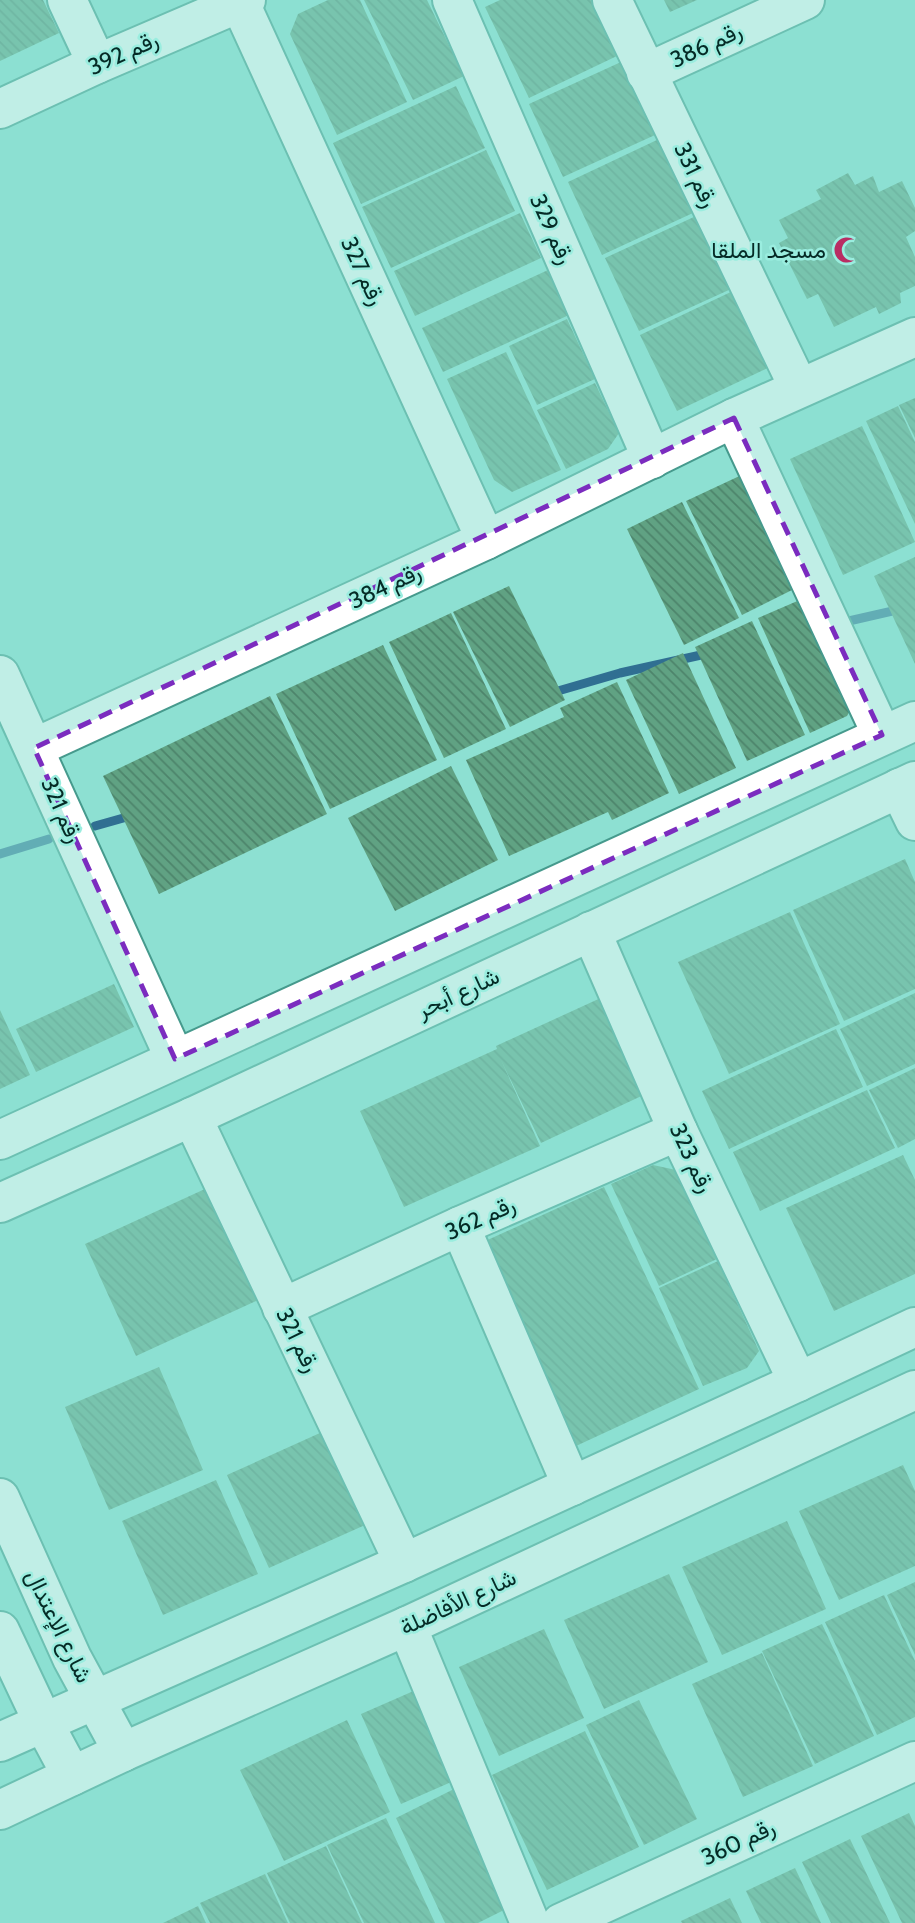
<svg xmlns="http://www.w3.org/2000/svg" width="915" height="1923" font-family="Cabin,Vazirmatn,sans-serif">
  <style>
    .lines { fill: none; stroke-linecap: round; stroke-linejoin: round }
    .stream { stroke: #306f92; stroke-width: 9 }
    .building { fill: url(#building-back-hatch) }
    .minor-casing { stroke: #469a8d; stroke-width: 42 }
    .minor { stroke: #fff; stroke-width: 38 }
    .marked { fill: none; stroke: #7b2cbf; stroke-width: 5; stroke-dasharray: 14 9; stroke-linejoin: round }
    .labels { text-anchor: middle; stroke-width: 5; stroke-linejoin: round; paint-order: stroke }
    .street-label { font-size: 23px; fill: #052b26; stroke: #9aeddf }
    .poi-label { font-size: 23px; fill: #052b26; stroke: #9aeddf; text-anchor: end }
  </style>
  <defs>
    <pattern id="building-back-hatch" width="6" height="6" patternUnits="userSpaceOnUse" patternTransform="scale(1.75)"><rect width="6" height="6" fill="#60a283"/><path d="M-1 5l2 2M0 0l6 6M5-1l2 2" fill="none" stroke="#4d846b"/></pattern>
  </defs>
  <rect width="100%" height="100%" fill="#8de0d2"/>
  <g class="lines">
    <g class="stream">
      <polyline points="840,623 915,606"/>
      <polyline points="551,693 620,673 710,653"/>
      <polyline points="95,826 134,815"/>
      <polyline points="0,854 49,839"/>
    </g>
  </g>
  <g class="building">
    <polygon points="0,0 43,0 59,33 0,61"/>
    <polygon points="328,0 360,0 407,102 337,135 290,34 298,14"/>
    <polygon points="364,0 427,0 464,76 413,100"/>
    <polygon points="500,0 592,0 619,55 529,98 485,7"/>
    <polygon points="664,0 697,0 670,12"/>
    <polygon points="621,62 655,135 563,177 529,104"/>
    <polygon points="456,86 485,148 361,204 333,143"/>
    <polygon points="659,139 693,213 602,255 568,182"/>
    <polygon points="486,150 515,211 391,268 362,207"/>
    <polygon points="848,173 855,185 873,176 879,192 902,181 915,208 915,231 906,237 915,257 915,286 900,293 901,303 879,314 876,307 834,327 818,294 807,299 779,243 788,238 779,220 821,199 816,190"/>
    <polygon points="520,213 541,258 415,316 394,271"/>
    <polygon points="696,216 731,289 639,331 605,258"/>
    <polygon points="548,270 569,315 443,372 422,328"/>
    <polygon points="735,290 772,366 677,411 640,335"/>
    <polygon points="567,319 595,379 537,405 509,346"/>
    <polygon points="506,352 561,470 512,492 494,480 447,379"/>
    <polygon points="595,383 619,433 608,449 566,469 537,410"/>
    <polygon points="915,398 915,438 899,405"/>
    <polygon points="898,406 915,442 915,524 866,421"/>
    <polygon points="862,426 915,542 843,575 790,459"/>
    <polygon points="748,472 804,584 742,615 686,501"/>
    <polygon points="682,502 739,618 684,645 627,529"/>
    <polygon points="915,557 915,664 874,576"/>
    <polygon points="509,586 565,700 510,727 453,612"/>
    <polygon points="809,596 856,700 847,716 810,733 758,618"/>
    <polygon points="451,613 506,729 444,758 389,642"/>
    <polygon points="752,621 805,735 747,761 695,647"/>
    <polygon points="383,645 437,760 330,809 276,694"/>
    <polygon points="683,653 736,768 679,794 626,680"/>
    <polygon points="617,682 669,793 612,820 608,812 509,856 466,760 564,717 560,708"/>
    <polygon points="270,696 327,814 159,894 103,776"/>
    <polygon points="451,766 498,860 395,911 348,818"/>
    <polygon points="905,859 915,882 915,989 844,1021 793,910"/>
    <polygon points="790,912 840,1024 729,1074 678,962"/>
    <polygon points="114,984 134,1027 36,1072 16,1029"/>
    <polygon points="915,993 915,1064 867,1086 840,1029"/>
    <polygon points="605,996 650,1092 541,1143 501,1060 540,1146 404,1207 360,1111 497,1049 496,1046"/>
    <polygon points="0,1010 30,1075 0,1089"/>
    <polygon points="836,1029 863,1087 729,1149 702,1091"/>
    <polygon points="915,1068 915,1139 898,1148 869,1090"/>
    <polygon points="867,1090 895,1148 760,1211 733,1152"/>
    <polygon points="903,1155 915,1180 915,1274 834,1311 786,1208"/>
    <polygon points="653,1165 676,1170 717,1259 659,1286 611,1184"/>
    <polygon points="218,1183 269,1295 136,1356 85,1244"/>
    <polygon points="604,1187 699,1389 576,1446 481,1243"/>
    <polygon points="718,1261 759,1351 747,1368 703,1386 659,1288"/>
    <polygon points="159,1367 203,1470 109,1510 65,1407"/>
    <polygon points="331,1428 374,1521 269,1568 227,1475"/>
    <polygon points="903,1465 915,1491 915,1566 839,1600 799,1511"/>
    <polygon points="216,1480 258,1574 163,1615 122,1521"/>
    <polygon points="787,1521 826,1609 722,1655 682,1567"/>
    <polygon points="669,1574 708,1662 604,1709 564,1620"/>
    <polygon points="915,1582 915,1655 887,1595"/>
    <polygon points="884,1595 915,1661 915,1717 877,1735 825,1622"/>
    <polygon points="822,1624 874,1736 815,1764 762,1651"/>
    <polygon points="544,1629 584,1718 499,1756 459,1667"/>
    <polygon points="762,1653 813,1766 743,1797 692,1684"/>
    <polygon points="425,1686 465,1776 401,1804 361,1714"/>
    <polygon points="639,1700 697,1819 644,1845 586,1725"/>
    <polygon points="347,1720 390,1812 284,1861 240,1770"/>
    <polygon points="585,1731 639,1847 547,1890 492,1775"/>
    <polygon points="460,1786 514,1905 478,1923 445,1923 396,1818"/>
    <polygon points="909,1813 915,1826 915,1923 902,1923 861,1836"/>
    <polygon points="386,1818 435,1923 364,1923 327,1845"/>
    <polygon points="850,1839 890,1923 831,1923 802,1862"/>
    <polygon points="326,1846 362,1923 290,1923 267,1873"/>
    <polygon points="795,1868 821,1923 761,1923 746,1891"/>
    <polygon points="265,1874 288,1923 210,1923 200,1903"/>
    <polygon points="730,1898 742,1923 682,1923 681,1921"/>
    <polygon points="198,1906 206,1923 163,1923"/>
  </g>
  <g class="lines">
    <g class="minor-casing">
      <g id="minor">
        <polyline points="67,0 97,64"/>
        <polyline points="452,0 652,459"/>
        <polyline points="612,0 799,388"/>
        <polyline points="240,3 486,540"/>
        <polyline points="646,73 805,0"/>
        <polyline points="0,109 97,64 246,0"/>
        <polyline points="734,418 882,735"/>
        <polyline points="0,675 175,1059"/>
        <polyline points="34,748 486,540 734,418 915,337"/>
        <polyline points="899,788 915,821"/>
        <polyline points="591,931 678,1131 798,1382"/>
        <polyline points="192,1117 404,1563"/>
        <polyline points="0,1140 915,721"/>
        <polyline points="0,1203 192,1117 915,781"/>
        <polyline points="460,1226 572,1486"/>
        <polyline points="282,1308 460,1226 678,1131"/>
        <polyline points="0,1498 72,1658 123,1752"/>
        <polyline points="407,1626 530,1923"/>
        <polyline points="0,1631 43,1722 72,1776"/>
        <polyline points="0,1742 404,1563 798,1382 915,1327"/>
        <polyline points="0,1810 123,1752 407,1626 915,1390"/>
        <polyline points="561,1923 915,1761"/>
      </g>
    </g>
    <use href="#minor" class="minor"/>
  </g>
  <path d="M0 0H915V1923H0ZM734,418L882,735L175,1059L34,748Z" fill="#8de0d2" fill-opacity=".55" fill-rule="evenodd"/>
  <path class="marked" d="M734,418L882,735L175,1059L34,748Z"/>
  <defs>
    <g id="mosque-bare" transform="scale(2.1)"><path d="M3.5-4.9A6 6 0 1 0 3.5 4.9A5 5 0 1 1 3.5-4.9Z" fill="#b92d63" stroke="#9aeddf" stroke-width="2.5" paint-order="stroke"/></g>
  </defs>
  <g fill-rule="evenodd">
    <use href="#mosque-bare" x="847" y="250"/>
  </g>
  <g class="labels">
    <g class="street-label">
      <text transform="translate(706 45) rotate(-25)" y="8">رقم 386</text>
      <text transform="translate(123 53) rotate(-24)" y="8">رقم 392</text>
      <text transform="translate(696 175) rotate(64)" y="8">رقم 331</text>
      <text transform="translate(552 229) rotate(66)" y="8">رقم 329</text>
      <text transform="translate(363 271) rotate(65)" y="8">رقم 327</text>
      <text transform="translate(385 586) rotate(-25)" y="8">رقم 384</text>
      <text transform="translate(62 810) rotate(66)" y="8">رقم 321</text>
      <text transform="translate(458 993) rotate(-25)" y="8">شارع أبحر</text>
      <text transform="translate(692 1158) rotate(65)" y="8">رقم 323</text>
      <text transform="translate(480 1218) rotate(-24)" y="8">رقم 362</text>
      <text transform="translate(298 1340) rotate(64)" y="8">رقم 321</text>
      <text transform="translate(458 1602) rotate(-25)" y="8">شارع الأفاضلة</text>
      <text transform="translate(59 1626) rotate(64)" y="8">شارع الإعتدال</text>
      <text transform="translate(738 1842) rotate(-25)" y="8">رقم 360</text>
    </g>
    <g class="poi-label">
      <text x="826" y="258">مسجد الملقا</text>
    </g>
  </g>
</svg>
